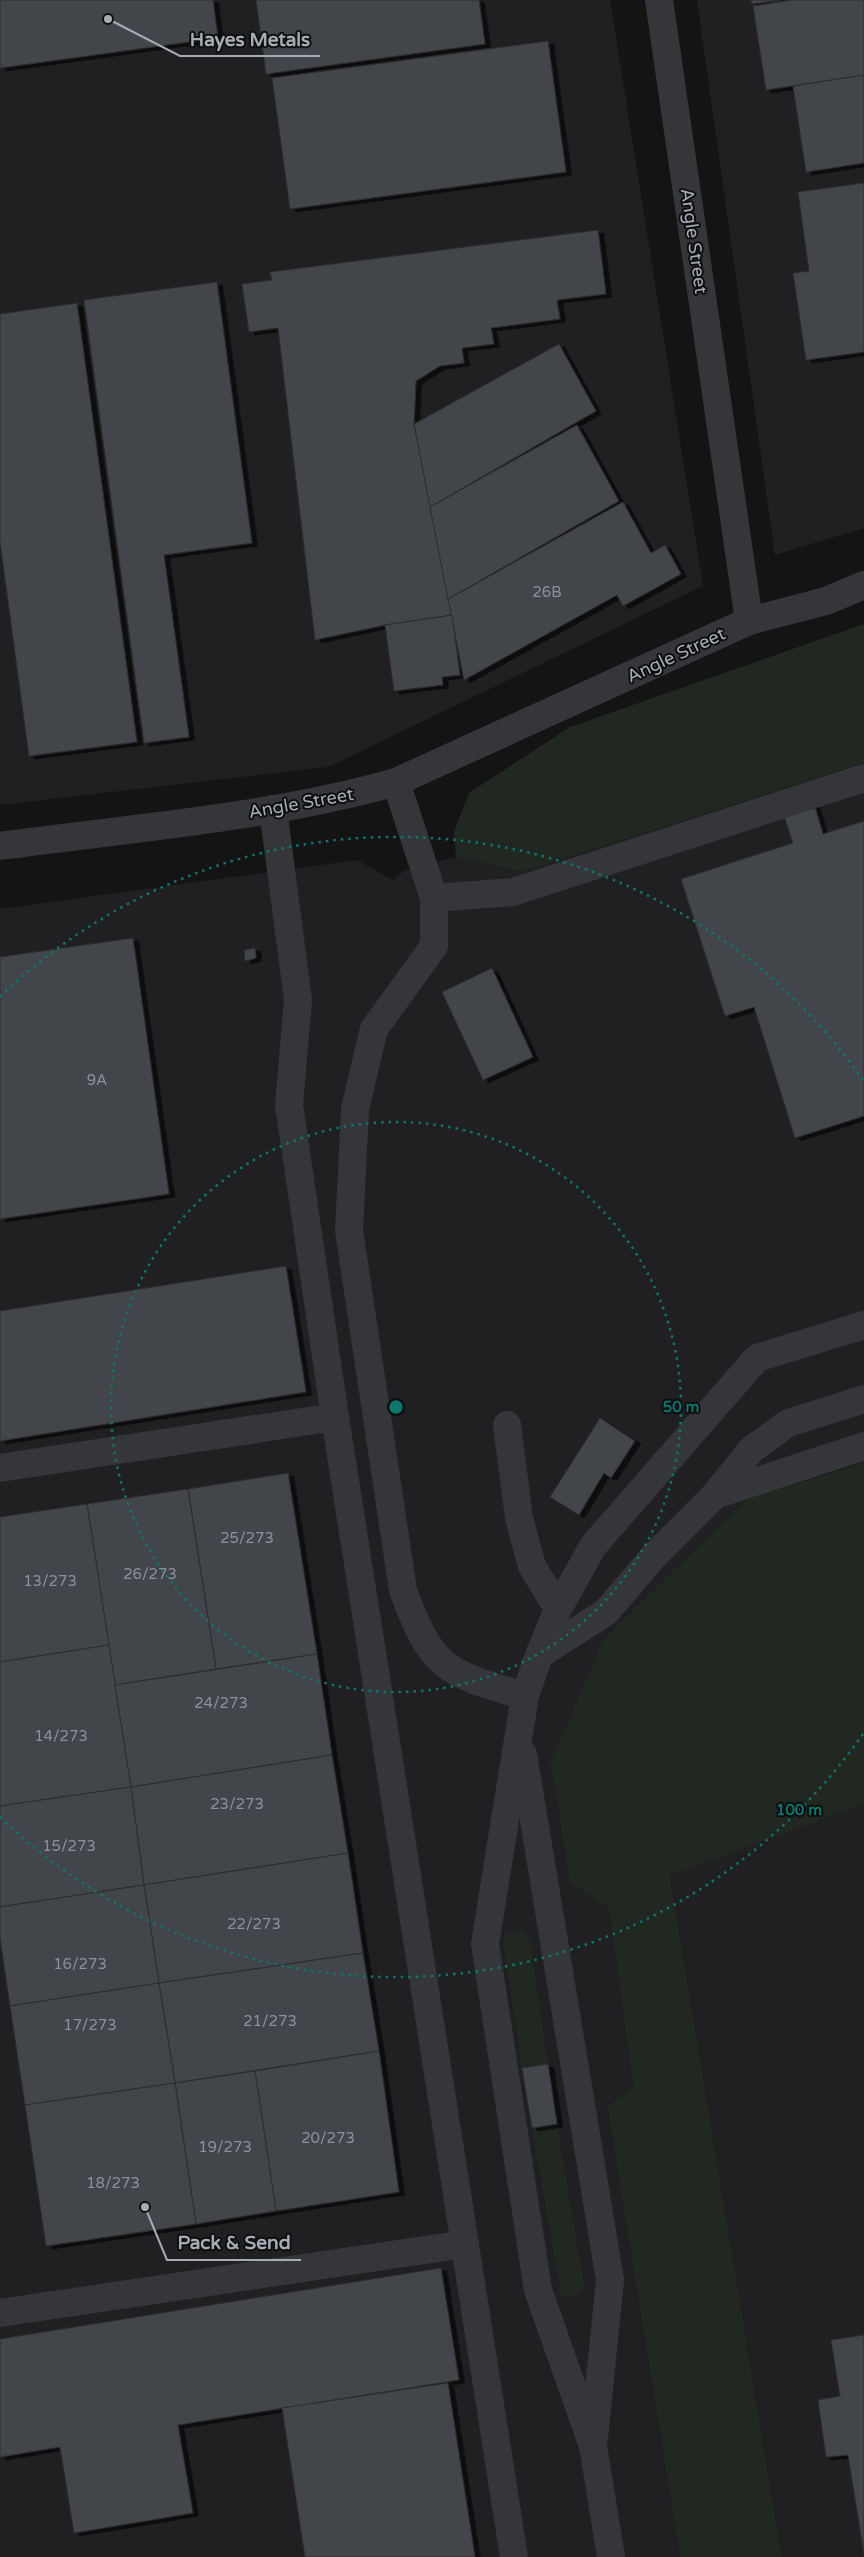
<svg xmlns="http://www.w3.org/2000/svg" width="864" height="2557" font-family="'Varela Round',sans-serif">
  <style>
    .built { fill: #202022 }
    .green { fill: #202821 }
    .building { fill: #434448; stroke: #2e2e31; filter: url(#shadow) }
    .lines { fill: none; stroke-linecap: round; stroke-linejoin: round }
    .minor { stroke: #35363a; stroke-width: 28 }
    .ring { fill: none; stroke: #0f766e; stroke-width: 2.5; stroke-dasharray: 2.5 5 }
    .labels { text-anchor: middle; stroke-width: 4; stroke-linejoin: round; paint-order: stroke }
    .number-label { font-size: 15px; fill: #8d9299 }
    .street-label { font-size: 18px; fill: #a6acb4; stroke: #0f0f10 }
    .centre { fill: #0f766e; stroke: #0f0f10; stroke-width: 2.5 }
    .ring-label { font-size: 15px; text-anchor: middle; font-weight: bold; fill: #0f766e; stroke: #0f0f10; stroke-width: 4; stroke-linejoin: round; paint-order: stroke }
    .leader { fill: none; stroke: #a6acb4; stroke-width: 2 }
    .callout-dot { fill: #a6acb4; stroke: #0f0f10; stroke-width: 2 }
    .callout-label { font-size: 19px; text-anchor: middle; font-weight: bold; fill: #a6acb4; stroke: #0f0f10; stroke-width: 4; stroke-linejoin: round; paint-order: stroke }
  </style>
  <defs>
    <filter id="shadow"><feDropShadow dx="5.5" dy="3" stdDeviation="0" flood-color="#0009"/></filter>
  </defs>
  <rect width="100%" height="100%" fill="#141415"/>
  <g class="built">
    <polygon points="0,0 610,0 703,586 328,767 0,805"/>
    <polygon points="697,0 864,0 864,528 775,555"/>
    <polygon points="864,763 864,1463 748,1498 570,1883 609,1909 633,2087 607,2106 680,2557 0,2557 0,909 357,860 393,880 405,870 456,857 522,872"/>
    <polygon points="864,1804 864,2557 782,2557 670,1876"/>
  </g>
  <g class="green">
    <polygon points="864,624 864,763 522,872 456,857 454,832 469,793 570,727"/>
    <polygon points="864,1463 864,1804 670,1876 782,2557 680,2557 607,2106 633,2087 609,1909 570,1883 551,1761 603,1640 748,1498"/>
    <polygon points="515,1931 522,1931 530,1940 548,2064 522,2068 504,1942 507,1934"/>
    <polygon points="557,2124 584,2285 579,2294 570,2297 561,2294 532,2128"/>
  </g>
  <g class="building">
    <polygon points="0,0 213,0 218,38 0,68"/>
    <polygon points="256,0 479,0 485,44 266,74"/>
    <polygon points="751,0 781,0 752,4"/>
    <polygon points="792,0 864,0 864,75 766,90 753,6"/>
    <polygon points="548,41 566,172 290,209 272,78"/>
    <polygon points="864,75 864,163 806,172 793,86"/>
    <polygon points="864,183 864,352 806,360 793,273 809,271 798,192"/>
    <polygon points="598,230 606,294 557,300 560,319 491,328 494,344 462,348 464,363 440,366 416,381 414,424 452,615 385,625 315,640 278,328 249,332 242,284 272,280 270,272"/>
    <polygon points="217,282 252,543 164,555 189,737 144,743 84,300"/>
    <polygon points="77,303 137,742 29,756 0,542 0,314"/>
    <polygon points="559,344 596,411 430,507 414,424"/>
    <polygon points="577,425 619,501 448,599 430,507"/>
    <polygon points="623,502 651,553 665,545 681,574 623,606 617,595 464,680 448,599"/>
    <polygon points="452,615 460,675 442,677 443,685 394,691 385,625"/>
    <polygon points="813,800 823,834 864,821 864,1116 795,1138 754,1007 725,1016 681,879 793,843 782,810"/>
    <polygon points="133,938 169,1194 0,1219 0,957"/>
    <polygon points="255,948 256,958 245,961 244,950"/>
    <polygon points="492,968 533,1057 483,1080 442,992"/>
    <polygon points="286,1266 306,1392 0,1441 0,1311"/>
    <polygon points="600,1418 635,1441 611,1478 604,1473 579,1515 550,1497"/>
    <polygon points="288,1473 317,1654 216,1669 188,1489"/>
    <polygon points="188,1489 216,1669 115,1685 87,1504"/>
    <polygon points="87,1504 109,1645 0,1662 0,1517"/>
    <polygon points="109,1645 131,1787 0,1806 0,1662"/>
    <polygon points="317,1654 332,1755 131,1787 115,1685"/>
    <polygon points="332,1755 348,1853 144,1885 131,1787"/>
    <polygon points="131,1787 144,1885 0,1907 0,1806"/>
    <polygon points="348,1853 363,1953 159,1983 144,1885"/>
    <polygon points="144,1885 159,1983 10,2006 0,1938 0,1907"/>
    <polygon points="363,1953 379,2051 175,2083 159,1983"/>
    <polygon points="159,1983 175,2083 25,2105 10,2006"/>
    <polygon points="379,2051 399,2192 276,2211 255,2071"/>
    <polygon points="548,2064 557,2124 532,2128 522,2068"/>
    <polygon points="255,2071 276,2211 196,2224 175,2083"/>
    <polygon points="175,2083 196,2224 46,2246 25,2105"/>
    <polygon points="441,2268 459,2380 178,2425 193,2513 74,2533 60,2447 0,2457 0,2339"/>
    <polygon points="864,2335 864,2554 848,2455 826,2457 818,2400 840,2396 831,2340"/>
    <polygon points="448,2383 475,2557 305,2557 282,2408"/>
  </g>
  <g class="lines">
    <g class="minor">
      <polyline points="659,0 749,621"/>
      <path d="M396,782L434,898V946L374,1029L355,1109L349,1231L403,1590C432,1670 446,1673 525,1696"/>
      <polyline points="273,809 298,1000 289,1105 335,1417 514,2557"/>
      <path d="M0,846C132,828 268,818 396,782L749,621L826,601L864,585"/>
      <polyline points="434,898 513,892 864,778"/>
      <polyline points="507,1425 519,1518 532,1566 558,1609"/>
      <polyline points="0,1468 335,1417"/>
      <polyline points="715,1495 864,1446"/>
      <polyline points="539,1655 606,1612 653,1557 715,1495 751,1450 788,1423 864,1399"/>
      <polyline points="523,1754 610,2280 594,2438"/>
      <polyline points="0,2313 465,2244"/>
      <polyline points="611,2557 593,2446 538,2290 485,1944 525,1696 539,1655 558,1609 593,1546 757,1358 864,1325"/>
    </g>
  </g>
  <g class="ring">
    <circle cx="396" cy="1407" r="285"/>
    <path d="M863 1734A570 570 0 0 1 0 1817M0 997A570 570 0 0 1 863 1080"/>
  </g>
  <g class="labels">
    <g class="number-label">
      <text x="547" y="597">26B</text>
      <text x="97" y="1085">9A</text>
      <text x="247" y="1543">25/273</text>
      <text x="150" y="1579">26/273</text>
      <text x="50" y="1586">13/273</text>
      <text x="221" y="1708">24/273</text>
      <text x="61" y="1741">14/273</text>
      <text x="237" y="1809">23/273</text>
      <text x="69" y="1851">15/273</text>
      <text x="254" y="1929">22/273</text>
      <text x="80" y="1969">16/273</text>
      <text x="270" y="2026">21/273</text>
      <text x="90" y="2030">17/273</text>
      <text x="328" y="2143">20/273</text>
      <text x="225" y="2152">19/273</text>
      <text x="113" y="2188">18/273</text>
    </g>
    <g class="street-label">
      <text transform="translate(694 241) rotate(82)" y="6">Angle Street</text>
      <text transform="translate(676 655) rotate(-25)" y="6">Angle Street</text>
      <text transform="translate(301 803) rotate(-10)" y="6">Angle Street</text>
    </g>
  </g>
  <circle cx="396" cy="1407" r="8" class="centre"/>
  <g class="ring-label">
    <text x="681" y="1412">50 m</text>
    <text x="799" y="1815">100 m</text>
  </g>
  <path class="leader" d="M108 19L180 56H320M145 2207L167 2260H301"/>
  <g class="callout-dot">
    <circle cx="108" cy="19" r="5"/>
    <circle cx="145" cy="2207" r="5"/>
  </g>
  <g class="callout-label">
    <text x="250" y="46">Hayes Metals</text>
    <text x="234" y="2249">Pack &amp; Send</text>
  </g>
</svg>
